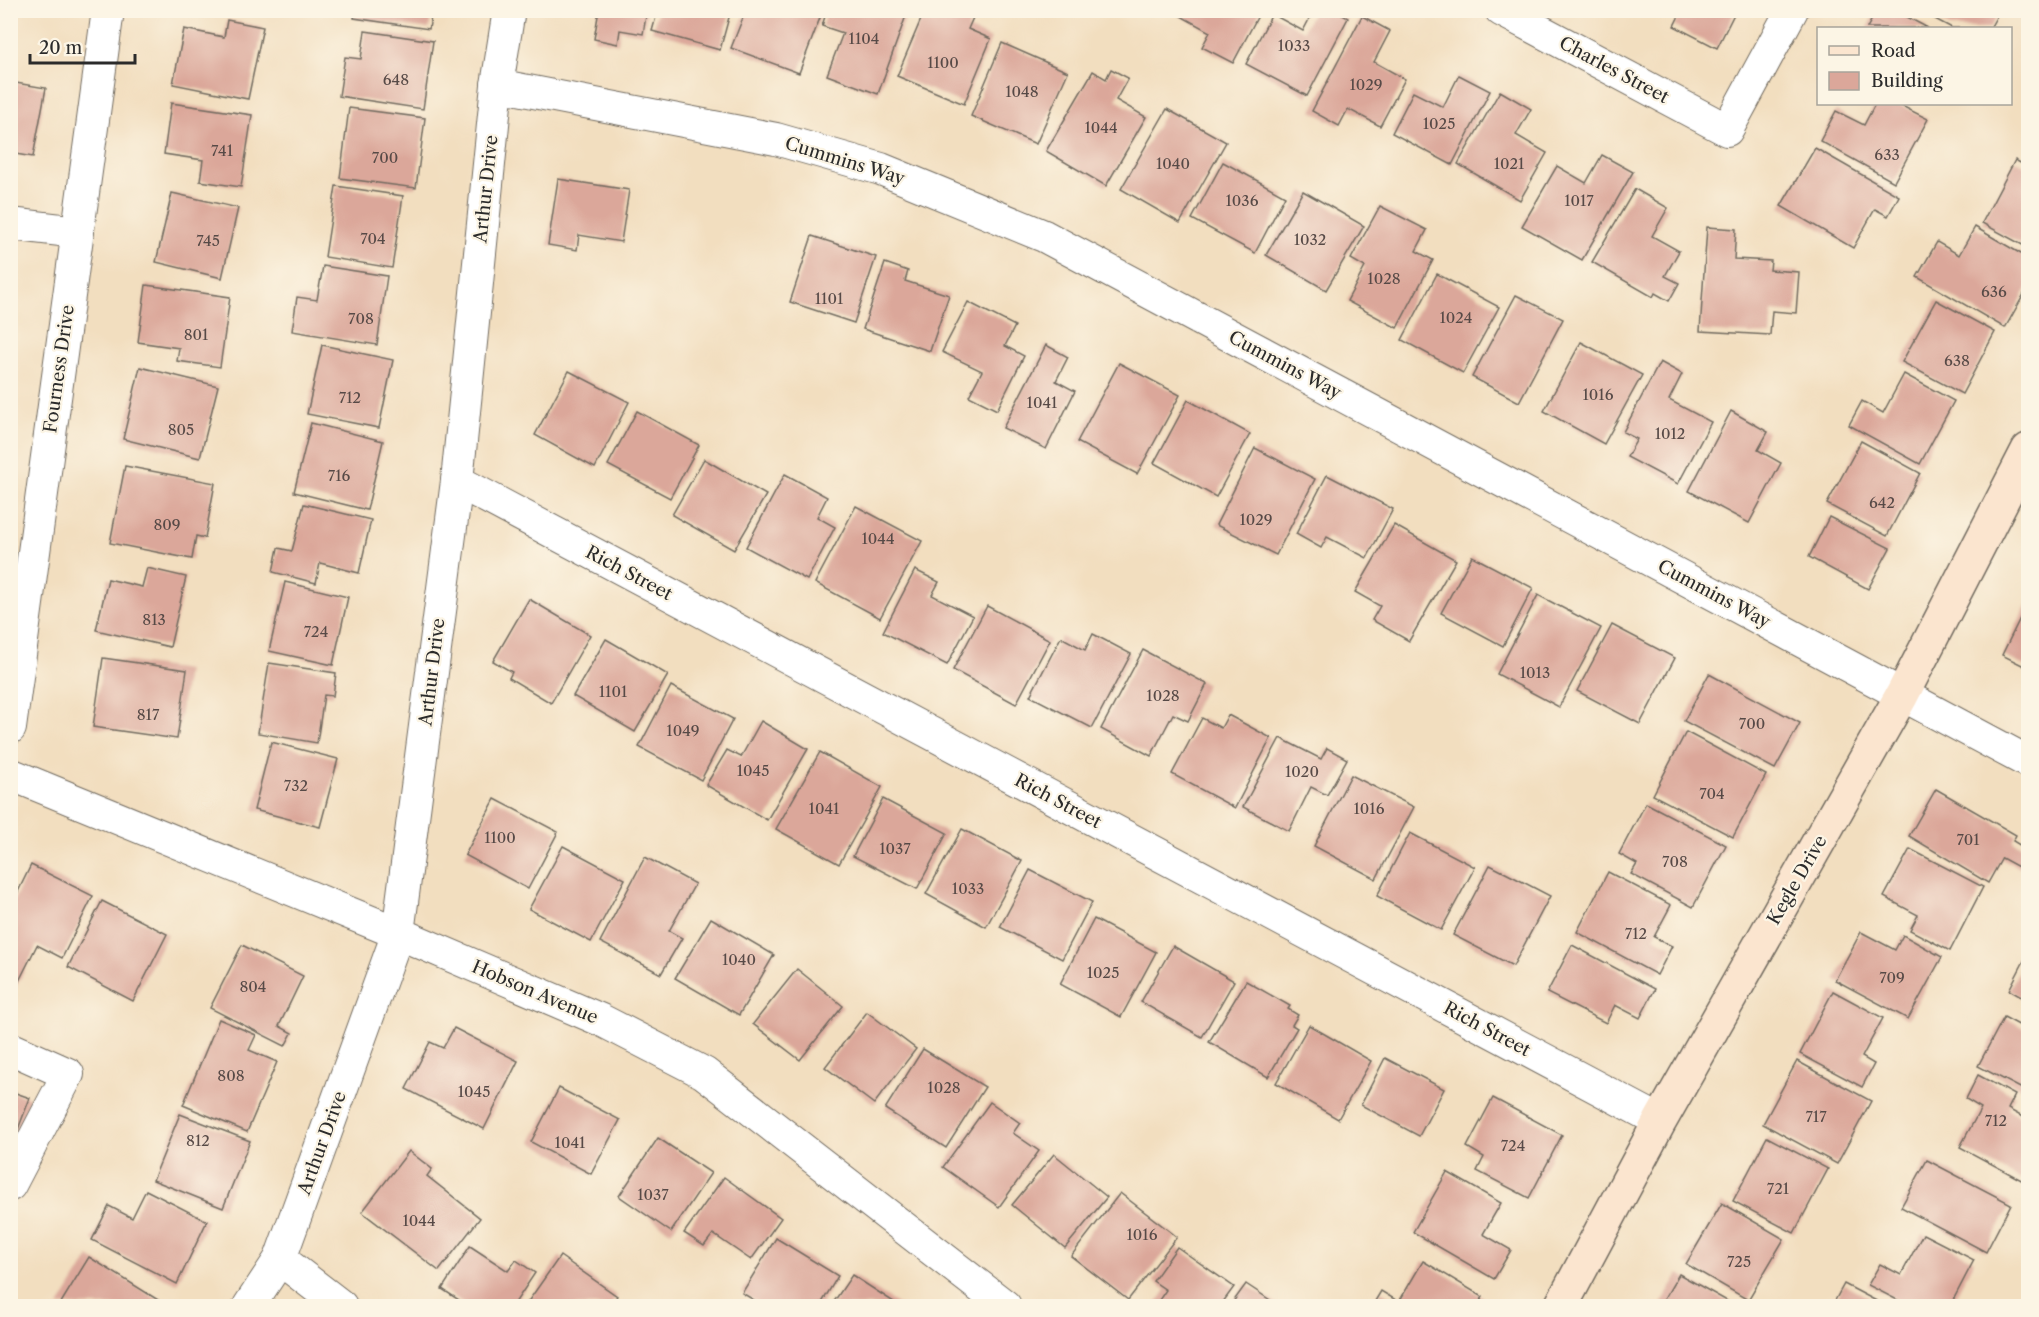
<svg xmlns="http://www.w3.org/2000/svg" width="2039" height="1317" font-family="'Libre Caslon Text',serif">
  <style>
    .building { fill: #dba79a }
    .lines { fill: none; stroke-linecap: round; stroke-linejoin: round }
    .street-casing { stroke: #716a5f; stroke-width: 34 }
    .secondary-casing { stroke: #716a5f; stroke-width: 36 }
    .street { stroke: #fff; stroke-width: 32 }
    .secondary { stroke: #fbe5cf; stroke-width: 33 }
    .labels { text-anchor: middle; stroke-width: 4.5; stroke-linejoin: round; paint-order: stroke }
    .number-label { font-size: 15px; fill: #574a47 }
    .street-label { font-size: 18px; fill: #2b2b2b; stroke: #fcf5e5 }
  </style>
  <rect width="100%" height="100%" fill="#fcf5e5"/>
  <filter id="ink" filterUnits="userSpaceOnUse"><feTurbulence type="fractalNoise" baseFrequency=".0167" numOctaves="2"/><feDisplacementMap in="SourceGraphic" scale="12" xChannelSelector="R" yChannelSelector="G"/><feConvolveMatrix kernelMatrix="1 2 1 2 8 2 1 2 1" color-interpolation-filters="sRGB"/></filter>
  <filter id="wash" filterUnits="userSpaceOnUse"><feTurbulence type="fractalNoise" baseFrequency=".008" numOctaves="4" result="noise"/><feDisplacementMap in="SourceGraphic" scale="24" xChannelSelector="R" yChannelSelector="G"/><feGaussianBlur stdDeviation="1.35" result="paint"/><feColorMatrix in="noise" values="0 0 0 0 0 0 0 0 0 0 0 0 0 0 0 0 0 1.4 0 .05"/><feComposite in="paint" operator="in"/></filter>
  <g filter="url(#wash)">
    <rect width="100%" height="100%" fill="#f2debf"/>
    <g id="blocks">
      <g class="building">
        <polygon points="355,10 432,10 429,29 354,18"/>
        <polygon points="599,10 647,10 643,34 620,30 618,44 594,39"/>
        <polygon points="658,10 731,10 720,50 652,31"/>
        <polygon points="746,10 823,10 799,73 731,48"/>
        <polygon points="827,10 908,10 878,94 827,75 843,33 822,26"/>
        <polygon points="925,10 969,10 975,13 968,29 991,39 964,104 897,76"/>
        <polygon points="1181,10 1261,10 1233,63 1202,47 1210,32 1179,15"/>
        <polygon points="1314,10 1333,10 1348,18 1307,96 1246,64 1272,14 1303,31"/>
        <polygon points="1682,10 1736,10 1717,48 1674,26"/>
        <polygon points="1877,10 1894,10 1928,28 1867,28"/>
        <polygon points="1918,10 1995,10 1999,12 1990,28 1952,28"/>
        <polygon points="1362,16 1390,31 1374,62 1405,79 1380,126 1348,109 1339,126 1312,111"/>
        <polygon points="227,20 263,27 248,99 173,84 184,29 224,37"/>
        <polygon points="365,31 433,41 423,109 339,96 345,57 361,59"/>
        <polygon points="1002,43 1068,72 1036,144 971,116"/>
        <polygon points="1111,69 1128,78 1116,100 1146,117 1106,186 1046,151 1093,71 1106,79"/>
        <polygon points="1459,75 1490,91 1452,165 1392,133 1413,92 1443,107"/>
        <polygon points="10,82 46,88 33,157 10,153"/>
        <polygon points="1500,91 1531,109 1516,135 1547,153 1520,200 1458,164"/>
        <polygon points="171,103 252,115 241,187 200,181 203,160 164,154"/>
        <polygon points="1875,104 1898,104 1928,119 1894,182 1820,141 1836,111 1864,125"/>
        <polygon points="349,108 425,118 416,188 340,178"/>
        <polygon points="1167,109 1226,142 1180,223 1121,189"/>
        <polygon points="1815,148 1899,196 1888,216 1875,209 1853,248 1781,206"/>
        <polygon points="1602,155 1633,172 1582,260 1522,226 1557,166 1586,183"/>
        <polygon points="2015,160 2028,167 2028,248 1982,223"/>
        <polygon points="1223,162 1285,196 1255,253 1192,219"/>
        <polygon points="558,179 629,190 621,242 579,235 577,250 548,245"/>
        <polygon points="336,186 403,196 392,268 325,257"/>
        <polygon points="1635,189 1668,208 1652,236 1679,251 1665,276 1679,283 1669,301 1655,293 1653,297 1592,262"/>
        <polygon points="1303,191 1364,226 1326,290 1266,255"/>
        <polygon points="172,193 238,208 222,278 156,262"/>
        <polygon points="1380,206 1427,230 1416,251 1433,260 1397,328 1347,301 1365,267 1351,259"/>
        <polygon points="1707,227 1736,229 1734,259 1771,261 1770,270 1799,272 1796,313 1772,311 1770,335 1700,331"/>
        <polygon points="1975,227 2028,258 2028,287 2005,328 1917,277 1937,242 1959,255"/>
        <polygon points="812,236 876,257 854,323 790,302"/>
        <polygon points="885,263 908,271 905,281 949,295 930,351 863,329"/>
        <polygon points="323,266 387,276 377,345 292,331 297,297 317,300"/>
        <polygon points="1437,274 1499,307 1463,373 1402,340"/>
        <polygon points="146,285 230,297 220,367 177,361 179,348 138,342"/>
        <polygon points="1516,295 1563,319 1519,402 1472,377"/>
        <polygon points="1936,300 1995,332 1962,394 1902,362"/>
        <polygon points="968,302 1015,326 1005,346 1024,356 997,410 969,396 982,371 942,352"/>
        <polygon points="1581,342 1642,375 1604,444 1544,411"/>
        <polygon points="322,345 393,360 379,428 307,414"/>
        <polygon points="1046,345 1068,357 1056,381 1075,391 1046,449 1003,428"/>
        <polygon points="1660,362 1682,374 1669,400 1711,422 1678,484 1627,457 1637,439 1623,432"/>
        <polygon points="1119,363 1180,395 1137,474 1077,442"/>
        <polygon points="140,367 218,386 200,458 123,439"/>
        <polygon points="569,371 629,402 595,468 535,435"/>
        <polygon points="1904,374 1954,401 1920,464 1849,425 1862,401 1883,413"/>
        <polygon points="1188,400 1250,434 1216,497 1154,463"/>
        <polygon points="637,411 699,445 670,498 608,465"/>
        <polygon points="1731,411 1768,432 1758,450 1781,463 1749,523 1689,491"/>
        <polygon points="311,423 383,441 367,510 294,492"/>
        <polygon points="1861,441 1920,473 1887,536 1827,504"/>
        <polygon points="1255,448 1315,479 1276,555 1216,525"/>
        <polygon points="704,459 766,495 734,550 672,515"/>
        <polygon points="125,466 215,483 205,538 196,536 192,559 110,543"/>
        <polygon points="785,474 827,497 817,517 835,527 807,580 746,547"/>
        <polygon points="1327,475 1393,509 1367,558 1327,537 1321,548 1296,534"/>
        <polygon points="304,504 371,520 359,573 320,563 316,583 273,572 278,548 292,551"/>
        <polygon points="856,506 922,541 880,618 815,583"/>
        <polygon points="1829,517 1890,548 1868,589 1809,557"/>
        <polygon points="1394,525 1456,560 1409,641 1372,620 1380,606 1355,592"/>
        <polygon points="1472,556 1533,588 1503,646 1441,613"/>
        <polygon points="147,568 186,577 170,647 96,630 108,579 142,587"/>
        <polygon points="915,570 939,582 932,595 973,616 947,665 883,632"/>
        <polygon points="285,582 348,597 333,665 269,651"/>
        <polygon points="1538,595 1601,628 1559,707 1497,674"/>
        <polygon points="529,599 590,635 551,703 509,678 512,672 493,661"/>
        <polygon points="2028,602 2028,668 2002,655"/>
        <polygon points="987,606 1050,640 1016,704 953,670"/>
        <polygon points="1612,625 1675,658 1640,724 1577,691"/>
        <polygon points="1093,634 1131,654 1092,728 1030,696 1061,637 1085,650"/>
        <polygon points="606,639 668,675 635,732 573,696"/>
        <polygon points="1143,650 1207,684 1188,721 1173,714 1151,756 1101,729"/>
        <polygon points="103,658 187,670 177,739 93,727"/>
        <polygon points="269,663 336,673 333,696 324,695 317,743 258,733"/>
        <polygon points="1709,674 1800,723 1775,769 1684,721"/>
        <polygon points="671,686 733,719 701,780 639,747"/>
        <polygon points="1228,715 1271,738 1235,808 1172,774 1202,718 1221,728"/>
        <polygon points="761,721 808,749 767,820 706,785 727,750 741,757"/>
        <polygon points="1686,732 1766,775 1733,837 1653,795"/>
        <polygon points="1280,738 1321,759 1327,748 1347,759 1327,795 1311,787 1289,831 1243,807"/>
        <polygon points="271,742 338,759 320,827 254,810"/>
        <polygon points="820,752 882,787 839,864 776,829"/>
        <polygon points="1351,775 1414,807 1376,879 1314,846"/>
        <polygon points="1936,789 2016,835 2013,841 2028,850 2020,868 2002,858 1988,883 1909,836"/>
        <polygon points="495,799 558,832 528,889 465,855"/>
        <polygon points="883,799 947,833 917,889 853,856"/>
        <polygon points="1646,803 1726,845 1693,907 1631,874 1637,864 1619,854"/>
        <polygon points="962,829 1022,861 986,927 926,894"/>
        <polygon points="1410,833 1475,867 1441,930 1377,896"/>
        <polygon points="563,846 625,879 591,942 529,909"/>
        <polygon points="1910,849 1983,887 1950,951 1910,930 1918,915 1884,897"/>
        <polygon points="645,857 695,884 669,931 682,938 661,974 600,942"/>
        <polygon points="31,865 93,896 62,958 37,945 16,987 10,984 10,908"/>
        <polygon points="1490,865 1550,896 1513,966 1453,935"/>
        <polygon points="1030,870 1092,902 1062,959 1000,927"/>
        <polygon points="1608,872 1671,905 1654,937 1672,946 1657,975 1577,932"/>
        <polygon points="102,901 167,934 133,1001 68,967"/>
        <polygon points="711,918 774,955 739,1015 675,978"/>
        <polygon points="1094,919 1156,952 1121,1017 1060,984"/>
        <polygon points="1861,932 1895,950 1903,935 1942,957 1908,1019 1835,980"/>
        <polygon points="242,945 303,976 279,1026 292,1033 285,1046 210,1008"/>
        <polygon points="1572,945 1655,989 1640,1018 1615,1005 1606,1023 1547,993"/>
        <polygon points="1173,946 1234,981 1202,1037 1141,1002"/>
        <polygon points="2028,953 2028,1001 2009,990"/>
        <polygon points="797,969 843,1006 800,1060 753,1024"/>
        <polygon points="1246,981 1290,1006 1288,1009 1298,1015 1292,1025 1297,1028 1268,1077 1209,1042"/>
        <polygon points="1833,991 1883,1018 1862,1057 1874,1064 1862,1087 1800,1054"/>
        <polygon points="867,1012 916,1049 874,1104 825,1067"/>
        <polygon points="2004,1017 2028,1030 2028,1092 1978,1066"/>
        <polygon points="219,1019 256,1035 249,1050 277,1062 247,1132 183,1105"/>
        <polygon points="1309,1025 1371,1061 1338,1119 1276,1083"/>
        <polygon points="454,1028 518,1061 484,1129 406,1089 430,1042 443,1048"/>
        <polygon points="923,1049 985,1087 946,1148 885,1109"/>
        <polygon points="1385,1058 1444,1089 1419,1136 1361,1105"/>
        <polygon points="1797,1061 1871,1101 1837,1164 1763,1124"/>
        <polygon points="1978,1075 2015,1095 2008,1109 2028,1120 2028,1175 2025,1182 1960,1147 1981,1108 1966,1099"/>
        <polygon points="559,1088 620,1120 591,1174 531,1142"/>
        <polygon points="10,1091 30,1098 10,1150"/>
        <polygon points="1493,1098 1562,1135 1529,1198 1477,1171 1484,1157 1467,1147"/>
        <polygon points="990,1102 1020,1123 1013,1133 1039,1151 999,1207 943,1167"/>
        <polygon points="180,1114 250,1141 223,1208 153,1180"/>
        <polygon points="1767,1137 1828,1169 1794,1233 1733,1201"/>
        <polygon points="658,1138 711,1173 671,1232 619,1196"/>
        <polygon points="409,1151 432,1169 427,1176 480,1218 439,1271 362,1212"/>
        <polygon points="1054,1154 1107,1197 1065,1248 1012,1205"/>
        <polygon points="1927,1160 2011,1204 1986,1252 1901,1207"/>
        <polygon points="1447,1172 1501,1203 1483,1234 1511,1250 1494,1279 1413,1232"/>
        <polygon points="724,1177 781,1218 751,1260 713,1234 704,1246 684,1233"/>
        <polygon points="146,1190 207,1221 177,1284 92,1240 109,1206 132,1218"/>
        <polygon points="1120,1193 1177,1237 1128,1300 1071,1256"/>
        <polygon points="1722,1203 1784,1239 1748,1300 1686,1264"/>
        <polygon points="1923,1234 1974,1260 1950,1306 1909,1306 1868,1285 1880,1264 1901,1275"/>
        <polygon points="776,1238 838,1276 820,1306 764,1306 742,1293"/>
        <polygon points="470,1246 508,1271 516,1260 535,1273 513,1306 468,1306 442,1289"/>
        <polygon points="1177,1247 1234,1287 1220,1306 1155,1306 1166,1290 1153,1281"/>
        <polygon points="560,1256 617,1296 610,1306 525,1306"/>
        <polygon points="89,1257 163,1303 161,1306 59,1306"/>
        <polygon points="1423,1261 1483,1297 1477,1306 1372,1306 1381,1291 1399,1302"/>
        <polygon points="1679,1274 1736,1306 1660,1306"/>
        <polygon points="852,1275 900,1306 831,1306"/>
        <polygon points="1246,1284 1279,1306 1230,1306"/>
        <polygon points="1844,1284 1886,1306 1832,1306"/>
      </g>
    </g>
  </g>
  <g filter="url(#ink)">
    <use href="#blocks" fill-opacity="0" stroke="#716a5f" stroke-width="1.5"/>
    <g class="lines">
      <g class="street-casing">
        <g id="street">
          <polyline points="1501,10 1727,130 1792,10"/>
          <polyline points="497,85 776,139 881,169 1044,236 2028,762"/>
          <polyline points="10,224 78,232"/>
          <polyline points="457,481 1660,1121"/>
          <polyline points="10,728 108,10"/>
          <polyline points="10,774 398,933 601,1020 704,1073 1005,1306"/>
          <polyline points="10,1048 68,1074 10,1185"/>
          <polyline points="280,1259 341,1306"/>
          <polyline points="249,1306 280,1259 398,933 457,481 497,85 509,10"/>
        </g>
      </g>
      <g class="secondary-casing">
        <polyline id="secondary" points="1561,1306 1660,1121 1902,695 2028,450"/>
      </g>
      <use href="#street" class="street"/>
      <use href="#secondary" class="secondary"/>
    </g>
  </g>
  <g class="labels">
    <g class="number-label">
      <text x="864" y="44">1104</text>
      <text x="1294" y="51">1033</text>
      <text x="943" y="68">1100</text>
      <text x="396" y="85">648</text>
      <text x="1366" y="90">1029</text>
      <text x="1022" y="97">1048</text>
      <text x="1439" y="129">1025</text>
      <text x="1101" y="133">1044</text>
      <text x="222" y="156">741</text>
      <text x="1887" y="160">633</text>
      <text x="385" y="163">700</text>
      <text x="1173" y="169">1040</text>
      <text x="1509" y="169">1021</text>
      <text x="1242" y="206">1036</text>
      <text x="1579" y="206">1017</text>
      <text x="373" y="244">704</text>
      <text x="1310" y="245">1032</text>
      <text x="208" y="246">745</text>
      <text x="1384" y="284">1028</text>
      <text x="1994" y="297">636</text>
      <text x="829" y="304">1101</text>
      <text x="1456" y="323">1024</text>
      <text x="361" y="324">708</text>
      <text x="196" y="340">801</text>
      <text x="1957" y="366">638</text>
      <text x="1598" y="400">1016</text>
      <text x="350" y="403">712</text>
      <text x="1042" y="408">1041</text>
      <text x="181" y="435">805</text>
      <text x="1670" y="439">1012</text>
      <text x="339" y="481">716</text>
      <text x="1882" y="508">642</text>
      <text x="1256" y="525">1029</text>
      <text x="167" y="530">809</text>
      <text x="878" y="544">1044</text>
      <text x="154" y="625">813</text>
      <text x="316" y="637">724</text>
      <text x="1535" y="678">1013</text>
      <text x="613" y="697">1101</text>
      <text x="1163" y="701">1028</text>
      <text x="148" y="720">817</text>
      <text x="1752" y="729">700</text>
      <text x="683" y="736">1049</text>
      <text x="753" y="776">1045</text>
      <text x="1302" y="777">1020</text>
      <text x="296" y="791">732</text>
      <text x="1712" y="799">704</text>
      <text x="824" y="814">1041</text>
      <text x="1369" y="814">1016</text>
      <text x="500" y="843">1100</text>
      <text x="1968" y="845">701</text>
      <text x="895" y="854">1037</text>
      <text x="1675" y="867">708</text>
      <text x="968" y="894">1033</text>
      <text x="1636" y="939">712</text>
      <text x="739" y="965">1040</text>
      <text x="1103" y="978">1025</text>
      <text x="1892" y="983">709</text>
      <text x="253" y="992">804</text>
      <text x="231" y="1081">808</text>
      <text x="944" y="1093">1028</text>
      <text x="474" y="1097">1045</text>
      <text x="1816" y="1122">717</text>
      <text x="1996" y="1126">712</text>
      <text x="198" y="1146">812</text>
      <text x="570" y="1148">1041</text>
      <text x="1513" y="1151">724</text>
      <text x="1778" y="1194">721</text>
      <text x="653" y="1200">1037</text>
      <text x="419" y="1226">1044</text>
      <text x="1142" y="1240">1016</text>
      <text x="1739" y="1267">725</text>
    </g>
    <g class="street-label">
      <text transform="translate(1614 70) rotate(28)" y="6">Charles Street</text>
      <text transform="translate(845 161) rotate(17)" y="6">Cummins Way</text>
      <text transform="translate(486 189) rotate(-84)" y="6">Arthur Drive</text>
      <text transform="translate(1285 365) rotate(28)" y="6">Cummins Way</text>
      <text transform="translate(59 369) rotate(-82)" y="6">Fourness Drive</text>
      <text transform="translate(629 573) rotate(28)" y="6">Rich Street</text>
      <text transform="translate(1714 594) rotate(28)" y="6">Cummins Way</text>
      <text transform="translate(432 672) rotate(-83)" y="6">Arthur Drive</text>
      <text transform="translate(1058 801) rotate(28)" y="6">Rich Street</text>
      <text transform="translate(1797 880) rotate(-60)" y="6">Kegle Drive</text>
      <text transform="translate(535 992) rotate(23)" y="6">Hobson Avenue</text>
      <text transform="translate(1487 1029) rotate(28)" y="6">Rich Street</text>
      <text transform="translate(322 1143) rotate(-70)" y="6">Arthur Drive</text>
    </g>
  </g>
  <rect width="2039" height="1317" fill="none" stroke="#fcf5e5" stroke-width="36"/>
  <rect x="1817" y="27" width="195" height="78" fill="#fcf5e5" stroke="#a8a49b" stroke-width="1.5"/>
  <rect x="1829" y="46" width="30" height="9" fill="#fbe5cf" stroke="#a8a49b" stroke-width="1.5"/>
  <text x="1871" y="57" font-size="18" fill="#2b2b2b">Road</text>
  <rect x="1829" y="72" width="30" height="18" fill="#dba79a" stroke="#a8a49b" stroke-width="1.5"/>
  <text x="1871" y="87" font-size="18" fill="#2b2b2b">Building</text>
  <path d="M30 54v9h105v-9" fill="none" stroke="#2b2b2b" stroke-width="3"/>
  <text x="39" y="54" font-size="18" fill="#2b2b2b" stroke="#fcf5e5" stroke-width="4.5" paint-order="stroke">20 m</text>
</svg>
